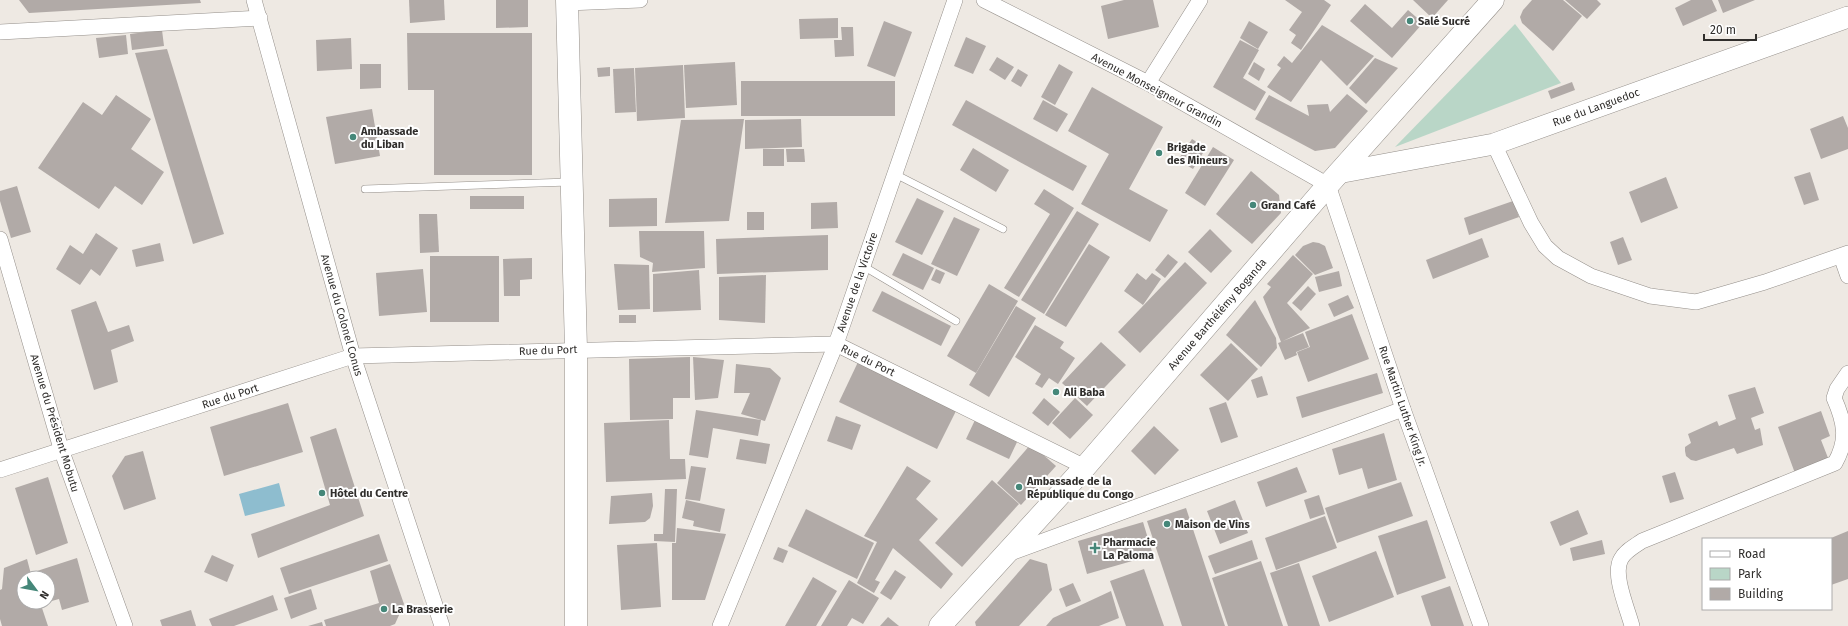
<svg xmlns="http://www.w3.org/2000/svg" width="1848" height="626" font-family="'Fira Sans',sans-serif">
  <style>
    .green { fill: #b9d6c7 }
    .water { fill: #8ebdcf }
    .building { fill: #b1aaa7 }
    .lines { fill: none; stroke-linecap: round; stroke-linejoin: round }
    .lane-casing { stroke: #948f8a; stroke-width: 8 }
    .street-casing { stroke: #948f8a; stroke-width: 16 }
    .secondary-casing { stroke: #948f8a; stroke-width: 22 }
    .primary-casing { stroke: #948f8a; stroke-width: 23 }
    .lane { stroke: #fff; stroke-width: 7 }
    .street { stroke: #fff; stroke-width: 15 }
    .secondary { stroke: #fff; stroke-width: 21 }
    .primary { stroke: #fff; stroke-width: 22 }
    .poi-dot { fill: #458779; stroke: #fff; stroke-width: 1.5 }
    .labels { text-anchor: middle; stroke-width: 4; stroke-linejoin: round; paint-order: stroke }
    .poi-label { font-size: 11px; font-weight: bold; fill: #302e2c; stroke: #fff; text-anchor: start }
    .street-label { font-size: 11px; fill: #302e2c; stroke: #fff }
  </style>
  <rect width="100%" height="100%" fill="#eee9e3"/>
  <polygon class="green" points="1515,24 1561,83 1395,147"/>
  <polygon class="water" points="279,483 285,506 245,516 239,494"/>
  <g class="building">
    <polygon points="19,0 200,0 201,3 29,13"/>
    <polygon points="409,0 444,0 445,20 410,23"/>
    <polygon points="496,0 528,0 528,27 496,28"/>
    <polygon points="1124,0 1153,0 1159,27 1108,39 1101,6"/>
    <polygon points="1285,0 1324,0 1331,5 1301,50 1291,43 1296,35 1289,30 1302,12"/>
    <polygon points="1413,0 1448,0 1432,18"/>
    <polygon points="1532,0 1563,0 1582,16 1553,51 1522,23 1520,17 1523,10"/>
    <polygon points="1565,0 1597,0 1601,4 1587,19"/>
    <polygon points="1691,0 1712,0 1717,11 1683,26 1675,8"/>
    <polygon points="1718,0 1755,0 1723,13"/>
    <polygon points="1365,4 1392,28 1408,10 1423,23 1392,58 1350,21"/>
    <polygon points="838,18 838,38 800,39 799,19"/>
    <polygon points="884,21 912,32 895,77 867,66"/>
    <polygon points="1249,21 1268,32 1258,49 1240,38"/>
    <polygon points="1322,25 1374,56 1347,86 1321,60 1291,102 1267,87 1281,68 1277,65 1284,56 1292,63"/>
    <polygon points="841,27 853,27 854,56 835,57 834,40 842,40"/>
    <polygon points="162,30 164,46 132,50 130,34"/>
    <polygon points="407,33 532,33 532,175 434,175 434,90 408,90"/>
    <polygon points="126,35 128,54 99,58 96,38"/>
    <polygon points="966,37 986,46 973,74 954,66"/>
    <polygon points="351,38 352,69 317,71 316,40"/>
    <polygon points="1240,40 1259,50 1243,78 1266,92 1255,111 1213,87"/>
    <polygon points="167,49 224,234 193,244 135,53"/>
    <polygon points="997,57 1014,67 1005,80 989,70"/>
    <polygon points="1375,58 1398,68 1366,104 1349,88"/>
    <polygon points="735,62 737,105 686,108 684,65"/>
    <polygon points="1254,62 1265,69 1259,81 1248,74"/>
    <polygon points="360,64 381,64 381,88 360,89"/>
    <polygon points="1059,64 1073,72 1055,105 1041,97"/>
    <polygon points="683,65 685,118 637,121 635,68"/>
    <polygon points="610,67 610,76 598,77 597,68"/>
    <polygon points="634,68 636,112 615,113 613,69"/>
    <polygon points="1018,69 1028,75 1021,87 1011,81"/>
    <rect x="741" y="81" width="154" height="35"/>
    <polygon points="1572,82 1575,90 1551,99 1548,91"/>
    <polygon points="1092,87 1163,127 1129,189 1168,210 1150,242 1081,204 1109,154 1068,131"/>
    <polygon points="1347,94 1368,111 1335,148 1315,151 1255,119 1269,95 1309,116 1307,105 1328,104 1330,112"/>
    <polygon points="116,95 151,119 131,149 164,172 142,205 115,186 99,209 38,168 83,102 102,115"/>
    <polygon points="966,100 1087,166 1073,191 952,125"/>
    <polygon points="1043,100 1068,114 1057,132 1033,119"/>
    <polygon points="372,109 380,156 335,164 326,117"/>
    <polygon points="1843,116 1848,128 1848,149 1821,159 1810,129"/>
    <polygon points="744,119 729,221 665,223 681,120"/>
    <polygon points="801,119 802,147 745,149 745,120"/>
    <polygon points="1192,139 1206,148 1193,169 1178,160"/>
    <polygon points="1213,147 1234,160 1205,206 1185,193"/>
    <polygon points="973,148 1009,170 996,192 960,170"/>
    <rect x="763" y="149" width="21" height="17"/>
    <polygon points="786,149 804,149 805,162 787,162"/>
    <polygon points="1251,171 1279,195 1281,213 1252,244 1216,214"/>
    <polygon points="1810,172 1819,200 1804,205 1794,177"/>
    <polygon points="1666,177 1678,208 1641,223 1629,192"/>
    <polygon points="17,186 31,232 11,238 0,201 0,191"/>
    <polygon points="1044,189 1074,208 1019,297 1004,288 1050,214 1034,204"/>
    <rect x="470" y="196" width="54" height="13"/>
    <polygon points="657,198 657,226 609,227 609,199"/>
    <polygon points="917,198 944,211 922,255 895,242"/>
    <polygon points="1513,201 1519,217 1469,235 1464,218"/>
    <polygon points="837,202 838,228 811,229 811,203"/>
    <polygon points="1077,211 1099,224 1044,314 1021,300"/>
    <rect x="747" y="212" width="17" height="18"/>
    <polygon points="419,214 437,214 439,252 420,253"/>
    <polygon points="954,217 980,229 957,276 931,264"/>
    <polygon points="1210,229 1232,251 1211,273 1188,252"/>
    <polygon points="639,231 704,231 705,268 652,272 653,263 640,257"/>
    <polygon points="96,233 118,248 100,276 91,269 80,285 56,269 70,245 83,254"/>
    <polygon points="828,235 828,270 717,274 716,239"/>
    <polygon points="1623,237 1632,260 1618,265 1610,242"/>
    <polygon points="1482,238 1489,257 1433,279 1426,260"/>
    <polygon points="1313,242 1319,243 1325,246 1333,268 1315,275 1295,255 1303,246"/>
    <polygon points="160,243 164,261 136,267 132,250"/>
    <polygon points="1089,244 1110,257 1066,327 1045,315"/>
    <polygon points="903,253 934,268 923,290 892,275"/>
    <polygon points="1168,254 1178,262 1165,278 1155,270"/>
    <polygon points="1293,255 1313,274 1287,303 1310,328 1283,341 1303,333 1309,347 1296,352 1297,355 1285,360 1278,343 1281,342 1263,297 1271,287 1267,284"/>
    <rect x="430" y="256" width="69" height="66"/>
    <polygon points="532,258 532,279 520,280 520,296 504,296 503,259"/>
    <polygon points="1185,262 1207,283 1140,353 1118,332"/>
    <polygon points="614,264 649,265 650,309 618,310"/>
    <polygon points="423,269 427,312 379,316 376,273"/>
    <polygon points="936,269 945,273 940,284 931,280"/>
    <polygon points="699,270 701,310 653,312 653,274"/>
    <polygon points="1339,271 1342,286 1319,292 1315,277"/>
    <polygon points="1137,273 1146,280 1152,273 1161,279 1143,305 1124,291"/>
    <polygon points="766,275 765,323 719,320 719,277"/>
    <polygon points="989,284 1018,301 976,373 947,356"/>
    <polygon points="1308,286 1316,294 1301,311 1292,303"/>
    <polygon points="882,291 951,326 941,346 872,311"/>
    <polygon points="1348,295 1354,308 1334,317 1328,304"/>
    <polygon points="1255,300 1276,338 1277,348 1261,367 1226,335"/>
    <polygon points="96,301 108,332 129,325 134,341 111,350 118,382 94,390 71,310"/>
    <polygon points="1016,306 1036,318 989,397 969,385"/>
    <polygon points="1352,314 1369,359 1308,382 1297,352 1310,347 1305,332"/>
    <rect x="619" y="315" width="17" height="8"/>
    <polygon points="1035,325 1064,342 1060,348 1075,358 1058,384 1049,378 1042,388 1035,384 1041,374 1015,357"/>
    <polygon points="1101,342 1126,365 1087,406 1062,383"/>
    <polygon points="1231,343 1258,369 1228,401 1200,375"/>
    <polygon points="690,357 690,398 673,398 673,419 630,420 629,359"/>
    <polygon points="693,357 724,360 718,398 695,400"/>
    <polygon points="858,362 957,409 937,449 839,402"/>
    <polygon points="736,364 770,368 781,378 765,421 741,414 750,393 734,393"/>
    <polygon points="1377,373 1383,393 1302,418 1296,397"/>
    <polygon points="1262,376 1268,395 1257,398 1251,380"/>
    <polygon points="1755,387 1764,413 1751,418 1755,430 1760,428 1763,445 1737,454 1734,448 1696,461 1691,460 1686,456 1685,451 1685,447 1691,443 1688,434 1717,421 1719,426 1736,419 1728,395"/>
    <polygon points="1044,398 1060,412 1048,426 1032,413"/>
    <polygon points="1075,398 1093,415 1070,439 1052,423"/>
    <polygon points="1226,402 1238,437 1221,443 1209,408"/>
    <polygon points="288,403 303,452 224,476 210,427"/>
    <polygon points="696,410 761,420 758,436 713,428 708,458 689,455"/>
    <polygon points="1821,411 1830,436 1821,440 1830,463 1796,476 1778,427"/>
    <polygon points="836,416 861,425 852,450 827,441"/>
    <polygon points="669,420 670,459 685,459 686,479 606,482 604,423"/>
    <polygon points="975,420 1018,440 1009,459 966,439"/>
    <polygon points="1154,426 1179,450 1155,475 1131,451"/>
    <polygon points="336,428 364,516 258,558 251,534 330,505 310,437"/>
    <polygon points="1384,433 1397,480 1368,489 1362,468 1339,475 1332,449"/>
    <polygon points="740,439 770,444 766,464 736,459"/>
    <polygon points="1031,444 1056,466 1021,505 997,483"/>
    <polygon points="143,451 156,499 124,510 112,476 125,456"/>
    <polygon points="691,466 706,468 700,501 685,499"/>
    <polygon points="907,466 931,481 916,499 938,519 919,540 953,574 941,589 893,548 875,580 880,582 874,593 857,583 877,542 864,536"/>
    <polygon points="1297,467 1307,492 1266,507 1257,482"/>
    <polygon points="1675,472 1684,499 1670,503 1662,476"/>
    <polygon points="48,477 68,543 36,555 15,488"/>
    <polygon points="992,480 1019,504 962,567 935,543"/>
    <polygon points="1401,482 1413,516 1337,543 1325,508"/>
    <polygon points="665,489 677,489 675,542 654,541 654,534 663,534"/>
    <polygon points="652,493 653,506 650,518 645,522 609,524 611,496"/>
    <polygon points="1319,495 1325,514 1310,519 1304,500"/>
    <polygon points="686,500 725,509 720,532 693,526 694,521 682,518"/>
    <polygon points="1235,500 1248,533 1220,544 1207,511"/>
    <polygon points="1186,508 1225,626 1182,626 1147,521"/>
    <polygon points="806,509 874,543 857,579 788,546"/>
    <polygon points="1578,510 1588,534 1560,546 1550,522"/>
    <polygon points="1325,516 1337,548 1276,570 1265,538"/>
    <polygon points="1427,520 1446,578 1397,595 1378,536"/>
    <polygon points="1143,522 1153,555 1087,574 1078,541"/>
    <polygon points="677,528 726,534 705,600 672,600 672,543 676,543"/>
    <polygon points="1848,531 1848,579 1831,585 1831,538"/>
    <polygon points="379,534 388,561 289,594 280,568"/>
    <polygon points="1252,540 1258,559 1215,574 1208,556"/>
    <polygon points="1602,540 1605,554 1573,561 1570,548"/>
    <polygon points="657,543 661,607 621,610 617,545"/>
    <polygon points="778,547 788,551 783,563 773,559"/>
    <polygon points="1376,551 1394,597 1329,622 1312,576"/>
    <polygon points="212,555 234,565 227,582 204,572"/>
    <polygon points="77,558 89,602 62,610 59,599 48,602 48,578 39,578 37,571"/>
    <polygon points="27,559 32,578 24,578 24,602 40,602 48,626 2,626 0,619 0,590 2,589 4,568"/>
    <polygon points="1030,559 1047,564 1052,590 1019,626 976,626 975,622"/>
    <polygon points="1261,561 1283,626 1228,626 1212,578"/>
    <polygon points="1299,563 1320,626 1288,626 1270,573"/>
    <polygon points="390,564 404,604 395,624 390,626 326,626 324,620 379,603 370,571"/>
    <polygon points="1144,569 1164,626 1126,626 1110,581"/>
    <polygon points="895,570 906,577 891,600 880,593"/>
    <polygon points="813,577 837,591 816,626 785,626"/>
    <polygon points="849,580 879,598 863,624 852,618 847,626 821,626"/>
    <polygon points="1073,583 1081,601 1066,607 1059,589"/>
    <polygon points="1450,586 1464,626 1431,626 1421,596"/>
    <polygon points="311,589 317,609 291,619 284,598"/>
    <polygon points="1111,591 1119,618 1099,626 1046,626 1053,618"/>
    <polygon points="273,595 278,610 234,626 212,626 209,619"/>
    <polygon points="191,610 196,626 162,626 160,620"/>
    <polygon points="888,617 899,626 880,626"/>
    <polygon points="322,622 323,626 308,626"/>
  </g>
  <g class="lines">
    <g class="lane-casing">
      <g id="lane">
        <polyline points="895,174 1003,229"/>
        <polyline points="365,189 570,182"/>
        <polyline points="863,266 956,321"/>
      </g>
    </g>
    <g class="street-casing">
      <g id="street">
        <polyline points="254,0 353,356 442,626"/>
        <polyline points="984,0 1148,83 1328,185 1403,409 1481,626"/>
        <polyline points="567,3 640,0"/>
        <polyline points="0,32 260,18"/>
        <polyline points="1148,83 1200,0"/>
        <polyline points="1494,144 1531,223 1545,246 1558,258 1591,276 1650,296 1696,302 1765,282 1848,253"/>
        <polyline points="0,239 62,452 125,626"/>
        <polyline points="1841,256 1848,276"/>
        <polyline points="0,470 353,356 836,344 1085,467"/>
        <polyline points="1008,554 1403,409"/>
        <polyline points="720,626 836,344 955,0"/>
        <path d="M1632,626C1628,610 1612,574 1621,559C1625,551 1635,546 1642,541L1835,463C1848,440 1845,423 1834,398L1837,389L1848,373"/>
      </g>
    </g>
    <g class="secondary-casing">
      <polyline id="secondary" points="1338,173 1494,144 1848,17"/>
    </g>
    <g class="primary-casing">
      <g id="primary">
        <polyline points="567,0 576,349 576,626"/>
        <polyline points="940,626 1085,467 1328,185 1493,0"/>
      </g>
    </g>
    <use href="#lane" class="lane"/>
    <use href="#street" class="street"/>
    <use href="#secondary" class="secondary"/>
    <use href="#primary" class="primary"/>
  </g>
  <g class="poi-dot">
    <circle cx="1410" cy="21" r="4"/>
    <circle cx="353" cy="137" r="4"/>
    <circle cx="1159" cy="153" r="4"/>
    <circle cx="1253" cy="205" r="4"/>
    <circle cx="1056" cy="392" r="4"/>
    <circle cx="1019" cy="487" r="4"/>
    <circle cx="322" cy="493" r="4"/>
    <circle cx="1167" cy="524" r="4"/>
    <path d="M1093 542h4v4h4v4h-4v4h-4v-4h-4v-4h4z"/>
    <circle cx="384" cy="609" r="4"/>
  </g>
  <g class="labels">
    <g class="poi-label">
      <text x="1418" y="25">Salé Sucré</text>
      <text x="361" y="135">Ambassade<tspan x="361" dy="13">du Liban</tspan></text>
      <text x="1167" y="151">Brigade<tspan x="1167" dy="13">des Mineurs</tspan></text>
      <text x="1261" y="209">Grand Café</text>
      <text x="1064" y="396">Ali Baba</text>
      <text x="1027" y="485">Ambassade de la<tspan x="1027" dy="13">République du Congo</tspan></text>
      <text x="330" y="497">Hôtel du Centre</text>
      <text x="1175" y="528">Maison de Vins</text>
      <text x="1103" y="546">Pharmacie<tspan x="1103" dy="13">La Paloma</tspan></text>
      <text x="392" y="613">La Brasserie</text>
    </g>
    <g class="street-label">
      <text transform="translate(1157 90) rotate(28)" y="4">Avenue Monseigneur Grandin</text>
      <text transform="translate(1596 107) rotate(-20)" y="4">Rue du Languedoc</text>
      <text transform="translate(857 282) rotate(-71)" y="4">Avenue de la Victoire</text>
      <text transform="translate(1217 314) rotate(-49)" y="4">Avenue Barthélémy Boganda</text>
      <text transform="translate(342 315) rotate(74)" y="4">Avenue du Colonel Conus</text>
      <text transform="translate(548 350) rotate(-2)" y="4">Rue du Port</text>
      <text transform="translate(868 360) rotate(26)" y="4">Rue du Port</text>
      <text transform="translate(230 396) rotate(-18)" y="4">Rue du Port</text>
      <text transform="translate(1403 406) rotate(71)" y="4">Rue Martin Luther King Jr.</text>
      <text transform="translate(55 423) rotate(73)" y="4">Avenue du Président Mobutu</text>
    </g>
  </g>
  <rect x="1702" y="538" width="130" height="72" fill="#ffffff" stroke="#acabab"/>
  <rect x="1710" y="551" width="20" height="6" fill="#ffffff" stroke="#acabab"/>
  <text x="1738" y="558" font-size="12" fill="#302e2c">Road</text>
  <rect x="1710" y="568" width="20" height="12" fill="#b9d6c7" stroke="#acabab"/>
  <text x="1738" y="578" font-size="12" fill="#302e2c">Park</text>
  <rect x="1710" y="588" width="20" height="12" fill="#b1aaa7" stroke="#acabab"/>
  <text x="1738" y="598" font-size="12" fill="#302e2c">Building</text>
  <g transform="translate(36 590) rotate(122)"><circle r="19" fill="#ffffff" stroke="#acabab"/>
  <path d="M0-3L7 15L0 10L-7 15Z" fill="#458779"/>
  <text y="-6" font-size="11" font-weight="bold" text-anchor="middle" fill="#302e2c">N</text>
  </g>
  <path d="M1704 34v6h52v-6" fill="none" stroke="#302e2c" stroke-width="2"/>
  <text x="1710" y="34" font-size="12" fill="#302e2c" stroke="#ffffff" stroke-width="3" paint-order="stroke">20 m</text>
</svg>
